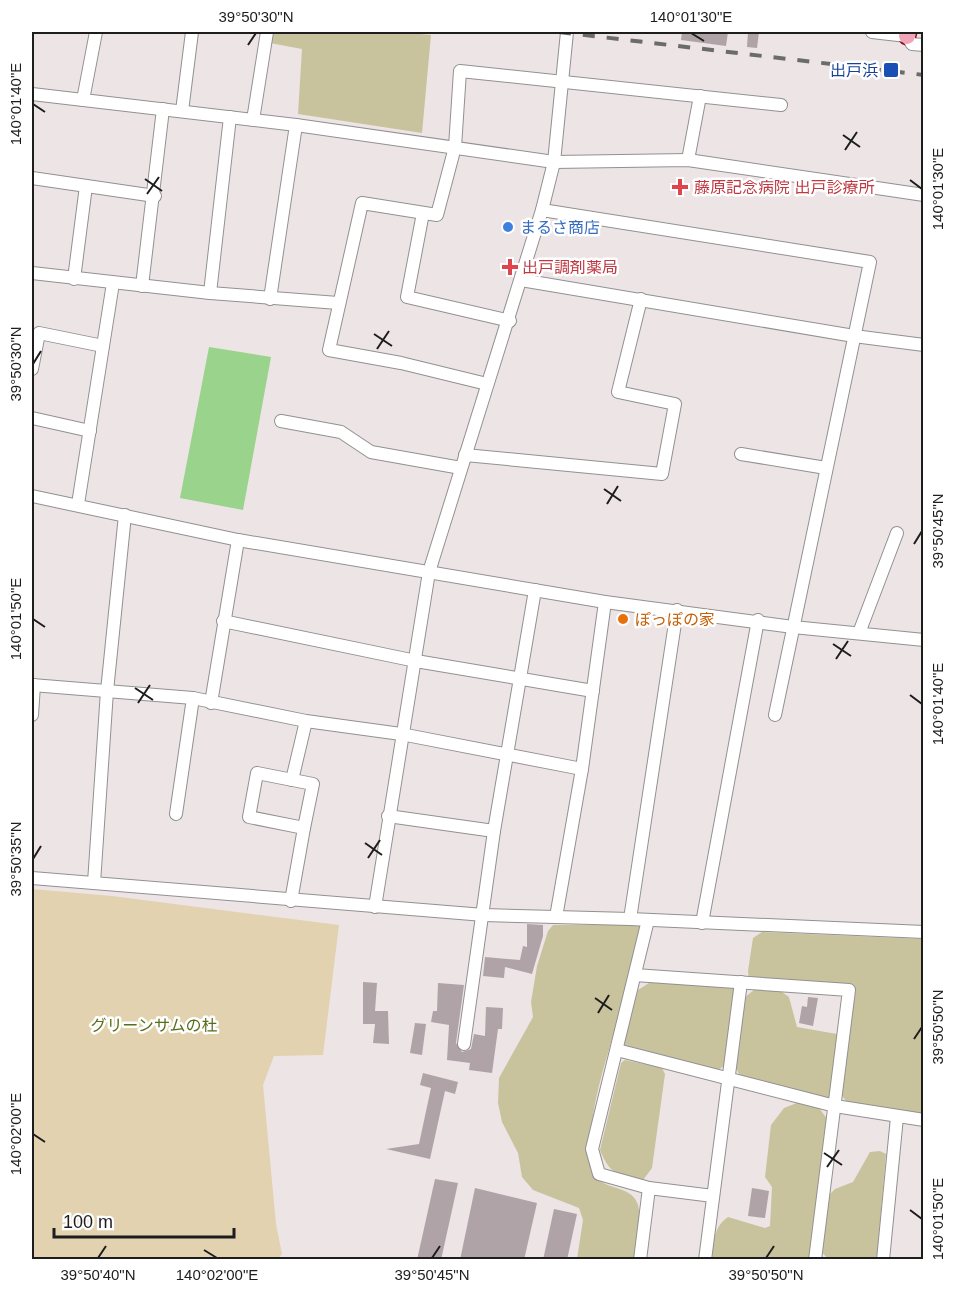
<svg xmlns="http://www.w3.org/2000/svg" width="955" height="1291" font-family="Arial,'Noto Sans JP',sans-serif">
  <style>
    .grass { fill: #e2d2af }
    .forest { fill: #c8c39d }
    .pitch { fill: #9ad38b }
    .building { fill: #afa3a8 }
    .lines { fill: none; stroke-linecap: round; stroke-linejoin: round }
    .minor-casing { stroke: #919191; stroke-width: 14 }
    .major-casing { stroke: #851123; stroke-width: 19 }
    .minor { stroke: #fff; stroke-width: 12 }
    .major { stroke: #f1a5b9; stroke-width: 16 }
    .rail { stroke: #6b6b6b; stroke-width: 4; stroke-dasharray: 12 12; stroke-linecap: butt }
    .ticks { fill: none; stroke: #1d1d1d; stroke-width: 2 }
    .transit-dot { fill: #1a4fb4; stroke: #fff; stroke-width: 2 }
    .health-dot { fill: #e0444e; stroke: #fff; stroke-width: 2 }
    .shop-dot { fill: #3f7fe0; stroke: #fff; stroke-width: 2 }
    .food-dot { fill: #e8710a; stroke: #fff; stroke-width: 2 }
    .labels { text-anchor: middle; stroke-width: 5; stroke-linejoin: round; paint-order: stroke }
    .transit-label { font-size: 16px; fill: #164399; stroke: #fff; text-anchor: end }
    .health-label { font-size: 16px; fill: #be3a42; stroke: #fff; text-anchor: start }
    .shop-label { font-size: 16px; fill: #366cbe; stroke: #fff; text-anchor: start }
    .food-label { font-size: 16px; fill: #c56008; stroke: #fff; text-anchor: start }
    .park-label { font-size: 16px; fill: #586e18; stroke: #fff }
    .neatline { fill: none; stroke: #1d1d1d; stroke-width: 2 }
    .ticks-label { font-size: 15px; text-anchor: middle; fill: #1d1d1d }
  </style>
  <rect width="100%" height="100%" fill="#ede4e6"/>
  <polygon class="grass" points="32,889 112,896 339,925 323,1055 274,1056 263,1085 276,1224 282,1254 278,1259 32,1259"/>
  <g class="forest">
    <polygon points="273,32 401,32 431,35 422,133 298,114 302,49 270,43"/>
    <path d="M553,925H638L642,929C633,964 623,1000 613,1035C601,1078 585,1125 593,1170C598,1192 632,1183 638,1205C642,1222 636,1242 634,1259H577L583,1220L579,1208L533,1190L522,1177L518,1153L502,1122L498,1103L499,1078L533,1017L531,1002L537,966L548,931Z"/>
    <polygon points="762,932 923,939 923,1115 846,1101 840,1093 854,992 749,980 748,971 753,938"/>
    <polygon points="649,983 730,983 734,986 725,1065 717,1071 625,1045 623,1037 638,990"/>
    <polygon points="754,990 779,990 789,997 797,1027 837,1034 832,1094 827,1100 741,1078 736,1068 744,998"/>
    <path d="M625,1060L662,1068L665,1074L652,1168L643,1180C618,1175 610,1175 600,1150L621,1063Z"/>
    <path d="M802,1101L819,1108L828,1120L810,1259L712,1260C714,1242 713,1227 728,1217L765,1228L770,1226L772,1187L765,1177L771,1125L784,1108Z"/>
    <polygon points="880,1151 886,1154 877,1255 875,1259 827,1258 821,1251 829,1195 835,1189 853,1182 870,1152"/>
  </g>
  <polygon class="pitch" points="209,347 271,357 243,510 180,498"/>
  <g class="building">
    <polygon points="682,32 728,32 726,46 681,40"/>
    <polygon points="748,32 759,32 757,48 747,47"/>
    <polygon points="527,924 543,925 543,936 532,974 505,967 504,978 483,976 485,957 520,960 523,946 527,947"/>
    <polygon points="363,982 377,983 375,1011 388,1011 389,1044 373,1043 375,1024 363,1024"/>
    <polygon points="438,983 464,985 456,1043 462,1052 471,1049 474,1034 485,1036 486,1007 503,1008 502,1029 498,1029 492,1073 469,1070 470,1063 447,1060 449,1025 431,1022 433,1011 437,1011"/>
    <polygon points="808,997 818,998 813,1026 799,1023 802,1006 807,1007"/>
    <polygon points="415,1023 426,1024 422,1055 410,1053"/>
    <polygon points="423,1073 458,1082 455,1094 445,1091 430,1159 386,1149 419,1144 431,1088 420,1085"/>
    <polygon points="435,1179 458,1183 441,1260 417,1260"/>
    <polygon points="475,1188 537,1203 524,1260 460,1260"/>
    <polygon points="752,1188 769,1191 765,1218 748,1216"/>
    <polygon points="554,1209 577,1214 567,1260 543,1260"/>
  </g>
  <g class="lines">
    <g class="minor-casing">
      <g id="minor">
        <polyline points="872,32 907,36 912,44 924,45"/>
        <polyline points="32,94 296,125 554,162 688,160 924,195"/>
        <polyline points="83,100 96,32"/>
        <polyline points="182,111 192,32"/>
        <polyline points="253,120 267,32"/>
        <polyline points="688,160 700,96"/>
        <polyline points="32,178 155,196"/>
        <polyline points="542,210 870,262 775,715"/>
        <polyline points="423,213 407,297 510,321"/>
        <polyline points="32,273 210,293 338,303"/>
        <polyline points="74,279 86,186"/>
        <polyline points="521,280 854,336 924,345"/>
        <polyline points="142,286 163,109"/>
        <polyline points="210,293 230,117"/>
        <polyline points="270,299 296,125"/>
        <polyline points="32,369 39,333 103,346"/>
        <polyline points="487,384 401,363 329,350 362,203 437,215 455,147 460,71 781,105"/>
        <polyline points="32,418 90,431"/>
        <polyline points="281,421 341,432 371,452 461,468"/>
        <polyline points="741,454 826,468"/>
        <polyline points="465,455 662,474 675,404 618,392 641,299"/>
        <polyline points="32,496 238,540 605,602 793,627 924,640"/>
        <polyline points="78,504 113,283"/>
        <polyline points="223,621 416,661 593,691"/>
        <polyline points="859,633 897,533"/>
        <polyline points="32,685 193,698 306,721 401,734 582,769"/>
        <polyline points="211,703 238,540"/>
        <polyline points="32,715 34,685"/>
        <polygon points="257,773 313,784 304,828 249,817"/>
        <polyline points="292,780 306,721"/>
        <polyline points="176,814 193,698"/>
        <polyline points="388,816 494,831"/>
        <polyline points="32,878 484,915 630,919 924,932"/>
        <polyline points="94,883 107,691 125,515"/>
        <polyline points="291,901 304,828"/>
        <polyline points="375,907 429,572 542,210 554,162 567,32"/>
        <polyline points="556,917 582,769 605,602"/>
        <polyline points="630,919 677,610"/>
        <polyline points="648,920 592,1149 599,1174 649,1188 713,1196"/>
        <polyline points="702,923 758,620"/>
        <polyline points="635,975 849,990 815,1260"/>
        <polyline points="464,1044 494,831 535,590"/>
        <polyline points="617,1050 835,1106 924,1120"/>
        <polyline points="640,1260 649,1188"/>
        <polyline points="705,1260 741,982"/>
        <polyline points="883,1260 897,1117"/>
      </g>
    </g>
    <g class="major-casing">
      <polyline id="major" points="907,36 908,32"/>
    </g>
    <use href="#minor" class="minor"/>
    <use href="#major" class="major"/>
    <polyline class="rail" points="559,32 924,75"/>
  </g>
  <path class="ticks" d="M691,33L704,41M248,45L256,33M33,104L45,112M843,135L860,147M845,150L857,132M145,179L162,191M910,180L922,189M147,194L159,177M374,334L392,346M377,349L389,331M33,364L41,351M604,489L621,501M607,504L618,486M914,544L922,531M33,619L45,627M833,644L851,656M836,659L848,641M135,688L153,700M910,695L922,704M138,703L150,685M365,843L382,855M368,858L380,840M33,859L41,846M595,998L612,1010M598,1013L609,995M914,1039L922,1027M33,1134L45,1142M824,1153L842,1165M827,1167L839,1150M910,1210L922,1219M204,1250L217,1258M98,1258L106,1246M432,1258L440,1246M766,1258L774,1246"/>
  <rect class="transit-dot" x="883" y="62" width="16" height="16" rx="3"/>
  <g class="health-dot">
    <path d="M677 178h6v6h6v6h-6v6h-6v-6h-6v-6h6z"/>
    <path d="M507 258h6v6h6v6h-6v6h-6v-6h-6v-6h6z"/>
  </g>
  <circle class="shop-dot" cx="508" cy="227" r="6"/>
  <circle class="food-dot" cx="623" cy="619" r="6"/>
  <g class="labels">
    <g class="transit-label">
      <text x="878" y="76">出戸浜</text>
    </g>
    <g class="health-label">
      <text x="694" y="193">藤原記念病院 出戸診療所</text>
      <text x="522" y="273">出戸調剤薬局</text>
    </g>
    <g class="shop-label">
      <text x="520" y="233">まるさ商店</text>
    </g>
    <g class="food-label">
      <text x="635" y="625">ぽっぽの家</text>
    </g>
    <g class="park-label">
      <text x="154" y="1031">グリーンサムの杜</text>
    </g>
  </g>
  <rect width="955" height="1291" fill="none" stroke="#ffffff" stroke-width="66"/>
  <path d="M54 1228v9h180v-9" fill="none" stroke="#1d1d1d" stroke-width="3"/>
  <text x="63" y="1228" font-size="18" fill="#1d1d1d" stroke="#ffffff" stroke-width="4.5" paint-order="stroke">100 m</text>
  <rect x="33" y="33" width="889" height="1225" class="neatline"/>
  <g class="ticks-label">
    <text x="256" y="22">39°50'30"N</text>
    <text x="691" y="22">140°01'30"E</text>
    <text transform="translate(16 104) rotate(-90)" y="5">140°01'40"E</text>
    <text transform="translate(938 189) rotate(-90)" y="5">140°01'30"E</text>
    <text transform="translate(16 364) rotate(-90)" y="5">39°50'30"N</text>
    <text transform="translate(938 531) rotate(-90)" y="5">39°50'45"N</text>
    <text transform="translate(16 619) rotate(-90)" y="5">140°01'50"E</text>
    <text transform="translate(938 704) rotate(-90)" y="5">140°01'40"E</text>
    <text transform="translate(16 859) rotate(-90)" y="5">39°50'35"N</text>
    <text transform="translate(938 1027) rotate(-90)" y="5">39°50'50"N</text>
    <text transform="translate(16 1134) rotate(-90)" y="5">140°02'00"E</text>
    <text transform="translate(938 1219) rotate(-90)" y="5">140°01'50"E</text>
    <text x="98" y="1280">39°50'40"N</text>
    <text x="217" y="1280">140°02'00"E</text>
    <text x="432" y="1280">39°50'45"N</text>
    <text x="766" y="1280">39°50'50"N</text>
  </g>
</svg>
